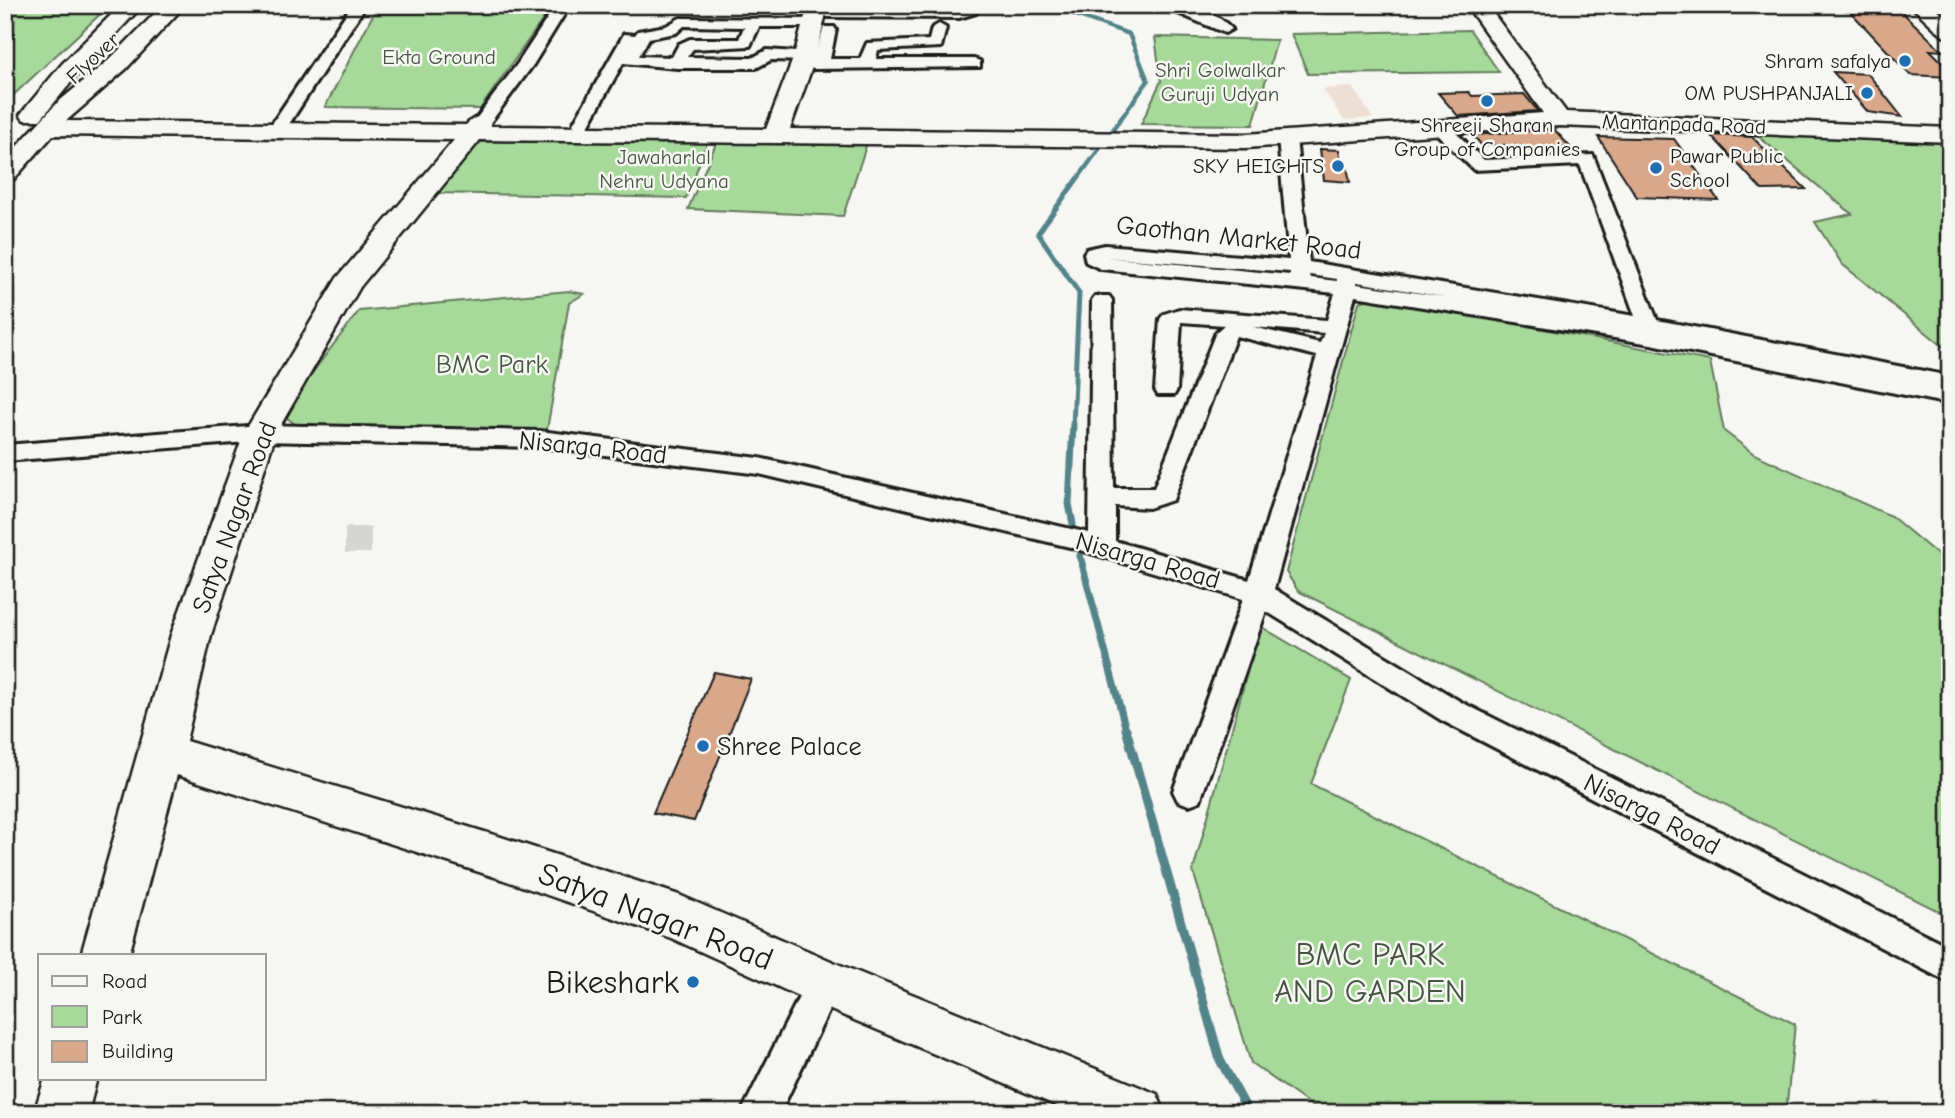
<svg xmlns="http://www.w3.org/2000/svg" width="1955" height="1118" font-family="'Comic Neue',sans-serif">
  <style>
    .built { fill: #eddfd3 }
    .green { fill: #a7d99a; stroke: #627a5b; stroke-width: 2 }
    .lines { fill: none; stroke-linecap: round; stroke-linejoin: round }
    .stream-far3 { stroke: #538489; stroke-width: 4.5 }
    .stream-far2 { stroke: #538489; stroke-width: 5 }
    .stream-far1 { stroke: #538489; stroke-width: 7 }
    .stream { stroke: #538489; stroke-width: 9 }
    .building { fill: #d9a88b; stroke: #1c1c1c; stroke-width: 2 }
    .street-tunnel { stroke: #d5d5d2; stroke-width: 26; stroke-dasharray: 26 13; stroke-linecap: butt }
    .street-casing { stroke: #1c1c1c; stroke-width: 6 }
    .secondary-casing { stroke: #1c1c1c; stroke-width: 5 }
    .street { fill: #f6f6f2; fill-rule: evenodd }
    .secondary { fill: #f6f6f2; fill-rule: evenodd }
    .poi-dot { fill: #1f6fb2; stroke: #f6f6f2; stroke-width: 2.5 }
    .labels { text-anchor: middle; stroke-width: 5; stroke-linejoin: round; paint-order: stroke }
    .far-park-label { font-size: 21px; fill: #465542; stroke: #f6f6f2 }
    .far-street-label { font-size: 21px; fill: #1c1c1c; stroke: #f6f6f2 }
    .far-poi-label { font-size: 21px; fill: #1c1c1c; stroke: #f6f6f2; text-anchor: end }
    .street-label { font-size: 26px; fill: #1c1c1c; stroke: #f6f6f2 }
    .park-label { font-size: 26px; fill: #465542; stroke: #f6f6f2 }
    .poi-label { font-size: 26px; fill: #1c1c1c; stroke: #f6f6f2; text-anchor: start }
    .near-street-label { font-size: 32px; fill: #1c1c1c; stroke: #f6f6f2 }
    .near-park-label { font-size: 32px; fill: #465542; stroke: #f6f6f2 }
    .near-poi-label { font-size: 32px; fill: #1c1c1c; stroke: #f6f6f2; text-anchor: end }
  </style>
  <rect width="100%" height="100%" fill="#f6f6f2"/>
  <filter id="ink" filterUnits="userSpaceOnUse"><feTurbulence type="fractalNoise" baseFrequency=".0143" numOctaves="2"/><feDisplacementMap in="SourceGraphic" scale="14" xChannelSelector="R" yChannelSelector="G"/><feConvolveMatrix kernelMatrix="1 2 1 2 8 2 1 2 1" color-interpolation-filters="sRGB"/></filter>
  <g filter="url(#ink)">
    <polygon class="built" points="1352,87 1373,118 1344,120 1323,89"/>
    <g class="green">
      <polygon points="5,5 110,5 5,103"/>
      <polygon points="378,5 553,5 480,109 325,107"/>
      <polygon points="1470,30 1499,72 1308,74 1291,34"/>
      <polygon points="1155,37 1277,40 1253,125 1141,124 1161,81"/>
      <polygon points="1753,132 1950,142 1950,352 1842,264 1815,222 1852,214"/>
      <polygon points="477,138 708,141 686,198 435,193"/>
      <polygon points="717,141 867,143 843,216 688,209"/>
      <polygon points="569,291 584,294 569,303 547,430 302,429 287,418 287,406 359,311"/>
      <polygon points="1376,297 1710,361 1724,431 1754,454 1891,516 1950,565 1950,917 1298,591 1286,572 1359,302"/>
      <polygon points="1260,626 1351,680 1311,784 1795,1024 1786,1113 1322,1113 1251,1063 1193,871"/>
    </g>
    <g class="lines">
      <polyline class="stream-far3" points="1048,5 1129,34 1148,81 1071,188"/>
      <polyline class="stream-far2" points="1072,186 1038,233 1079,293 1073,426"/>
      <g class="stream-far1">
        <polyline points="1073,424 1069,504 1073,524"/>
        <polyline points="1080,556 1126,730"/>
      </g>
      <polyline class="stream" points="1126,729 1220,1060 1249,1113"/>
    </g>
    <g class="building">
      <polygon points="1844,5 1895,5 1942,51 1930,50 1950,70 1950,77 1910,75"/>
      <polygon points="1833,72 1868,74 1902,117 1868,112"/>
      <polygon points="1469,92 1472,96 1524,94 1538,111 1458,116 1438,93"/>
      <polygon points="1554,129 1571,148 1512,151 1507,145 1482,146 1473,135"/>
      <polygon points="1711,135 1752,137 1806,189 1762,190"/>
      <polygon points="1598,137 1674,139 1718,200 1637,197"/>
      <polygon points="1320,149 1339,150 1341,162 1346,162 1350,182 1324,180"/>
      <polygon points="714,672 751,679 694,821 653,813"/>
    </g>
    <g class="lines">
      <polyline class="street-tunnel" points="358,527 358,564"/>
      <g class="street-casing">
        <g id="street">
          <polygon points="352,5 366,5 282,135 270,135 267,131"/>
          <polygon points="556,5 570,5 533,65 487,127 475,127 473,123 518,63"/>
          <polygon points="965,5 979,5 976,13 959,18 828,17 821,13 828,9 958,10"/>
          <path d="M1159,5C1185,5 1214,9 1232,29L1225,33Z"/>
          <path d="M1349,5H1385C1377,12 1357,12 1349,5Z"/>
          <path d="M680,18L815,19L822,23L815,27H759L750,46L693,49L687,57L752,58L767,50L810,53L813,56L805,61L771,60L756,68H677L623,63L587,128H575L573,124L624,34L635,35L638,31L666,26ZM684,26L744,27L739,39H690L679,44L672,57L639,56L649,38L676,33Z"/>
          <polygon points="939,24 946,28 941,47 878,50 876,59 974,59 980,61 980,67 813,69 805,64 814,59 824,27 834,27 836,30 830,59 860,59 867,43 929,40 932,28"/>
          <path d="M1440,122L1446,123L1484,160L1593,155L1657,320L1950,376V404L1651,344L1355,296L1274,589L1461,702L1950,947V983L1441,720L1266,611L1200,801L1189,805L1178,801L1173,791L1243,599L1070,547L759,474L540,447L260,441L5,461V445L260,425L540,431L759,458L1089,533L1092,300L1095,296H1109L1112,300L1114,488H1154L1216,332L1224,325L1181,322L1177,390L1174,395H1158L1155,390L1160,319L1164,314L1179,309L1327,320L1335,293L1101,269L1086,262L1084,253L1087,249L1105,245L1289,260L1278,138L1281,134L1287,133L1296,138L1309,262L1635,316L1580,165L1474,170L1434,131L1431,127L1434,123ZM1105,257L1290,272V275ZM1310,275L1337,279V281L1311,278ZM1357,282L1445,297L1357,284ZM1253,327L1324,333L1320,343ZM1236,336L1317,356L1249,580L1115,541V506L1149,508L1173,500Z"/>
          <polygon points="824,965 836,971 842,983 780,1113 741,1113 812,971"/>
        </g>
      </g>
      <g class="secondary-casing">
        <g id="secondary">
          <polygon points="121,5 143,5 78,74 40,120 24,120 20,115 24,110 62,64"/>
          <path d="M163,5H185L126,69L66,121L466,125C474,117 478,115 489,118L491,126L766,129L794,56L808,5H828L816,56L790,129L1246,134L1543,113L1466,5H1487L1566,112L1950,128V142L1559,126L1246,148L480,140L360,287L276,433L211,635L186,741L501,837L679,895L838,964L1157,1094L1165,1113H1074L807,1000L671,938L501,879L177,775L129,955H81L171,635L244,433L337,278L454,140L53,135L14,179L5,182V159L57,103L110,59Z"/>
          <polygon points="1910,5 1932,5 1950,21 1950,38 1943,36"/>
          <polygon points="45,1078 97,1078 88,1113 34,1113"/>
        </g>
      </g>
      <use href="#street" class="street"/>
      <use href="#secondary" class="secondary"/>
    </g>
  </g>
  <g class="poi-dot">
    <circle cx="1905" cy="61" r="7"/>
    <circle cx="1867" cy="93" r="7"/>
    <circle cx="1487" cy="101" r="7"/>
    <circle cx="1338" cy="166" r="7"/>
    <circle cx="1656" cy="168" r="7"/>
    <circle cx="703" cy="746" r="7"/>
    <circle cx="693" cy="982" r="7"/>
  </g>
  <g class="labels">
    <g class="far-park-label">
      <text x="439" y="64">Ekta Ground</text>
      <text x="1220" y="77">Shri Golwalkar<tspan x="1220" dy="24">Guruji Udyan</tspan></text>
      <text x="664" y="164">Jawaharlal<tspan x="664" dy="24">Nehru Udyana</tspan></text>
    </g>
    <g class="far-street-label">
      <text transform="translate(93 58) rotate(-43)" y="7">Flyover</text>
      <text transform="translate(1684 124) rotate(2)" y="7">Mantanpada Road</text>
    </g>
    <g class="far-poi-label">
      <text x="1891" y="68">Shram safalya</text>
      <text x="1853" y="100">OM PUSHPANJALI</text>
      <text x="1487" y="132" text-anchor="middle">Shreeji Sharan<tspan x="1487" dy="24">Group of Companies</tspan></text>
      <text x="1670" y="163" text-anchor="start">Pawar Public<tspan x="1670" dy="24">School</tspan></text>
      <text x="1324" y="173">SKY HEIGHTS</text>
    </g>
    <g class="street-label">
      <text transform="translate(1239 237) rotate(6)" y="9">Gaothan Market Road</text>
      <text transform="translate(593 447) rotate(6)" y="9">Nisarga Road</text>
      <text transform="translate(234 517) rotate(-70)" y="9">Satya Nagar Road</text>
      <text transform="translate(1148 560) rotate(16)" y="9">Nisarga Road</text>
      <text transform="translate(1652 814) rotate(27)" y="9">Nisarga Road</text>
    </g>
    <g class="park-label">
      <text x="492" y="373">BMC Park</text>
    </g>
    <g class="poi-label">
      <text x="717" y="755">Shree Palace</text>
    </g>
    <g class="near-street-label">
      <text transform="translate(656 916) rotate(21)" y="11">Satya Nagar Road</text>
    </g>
    <g class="near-park-label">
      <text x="1370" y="965">BMC PARK<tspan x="1370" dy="37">AND GARDEN</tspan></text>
    </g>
    <g class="near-poi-label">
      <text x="679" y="993">Bikeshark</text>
    </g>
  </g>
  <rect width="1955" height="1118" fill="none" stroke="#f6f6f2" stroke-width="28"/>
  <rect x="14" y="14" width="1927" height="1090" fill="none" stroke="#1c1c1c" stroke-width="2.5" filter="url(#ink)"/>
  <rect x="38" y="954" width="228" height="126" fill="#f6f6f2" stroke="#9f9f9c" stroke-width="2"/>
  <rect x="52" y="976" width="35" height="10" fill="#f6f6f2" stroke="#9f9f9c" stroke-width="2"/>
  <text x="102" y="988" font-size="21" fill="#1c1c1c">Road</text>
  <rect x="52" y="1006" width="35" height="21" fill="#a7d99a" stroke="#9f9f9c" stroke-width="2"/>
  <text x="102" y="1024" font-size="21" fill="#1c1c1c">Park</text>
  <rect x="52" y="1041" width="35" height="21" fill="#d9a88b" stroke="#9f9f9c" stroke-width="2"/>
  <text x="102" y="1058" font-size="21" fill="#1c1c1c">Building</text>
</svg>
